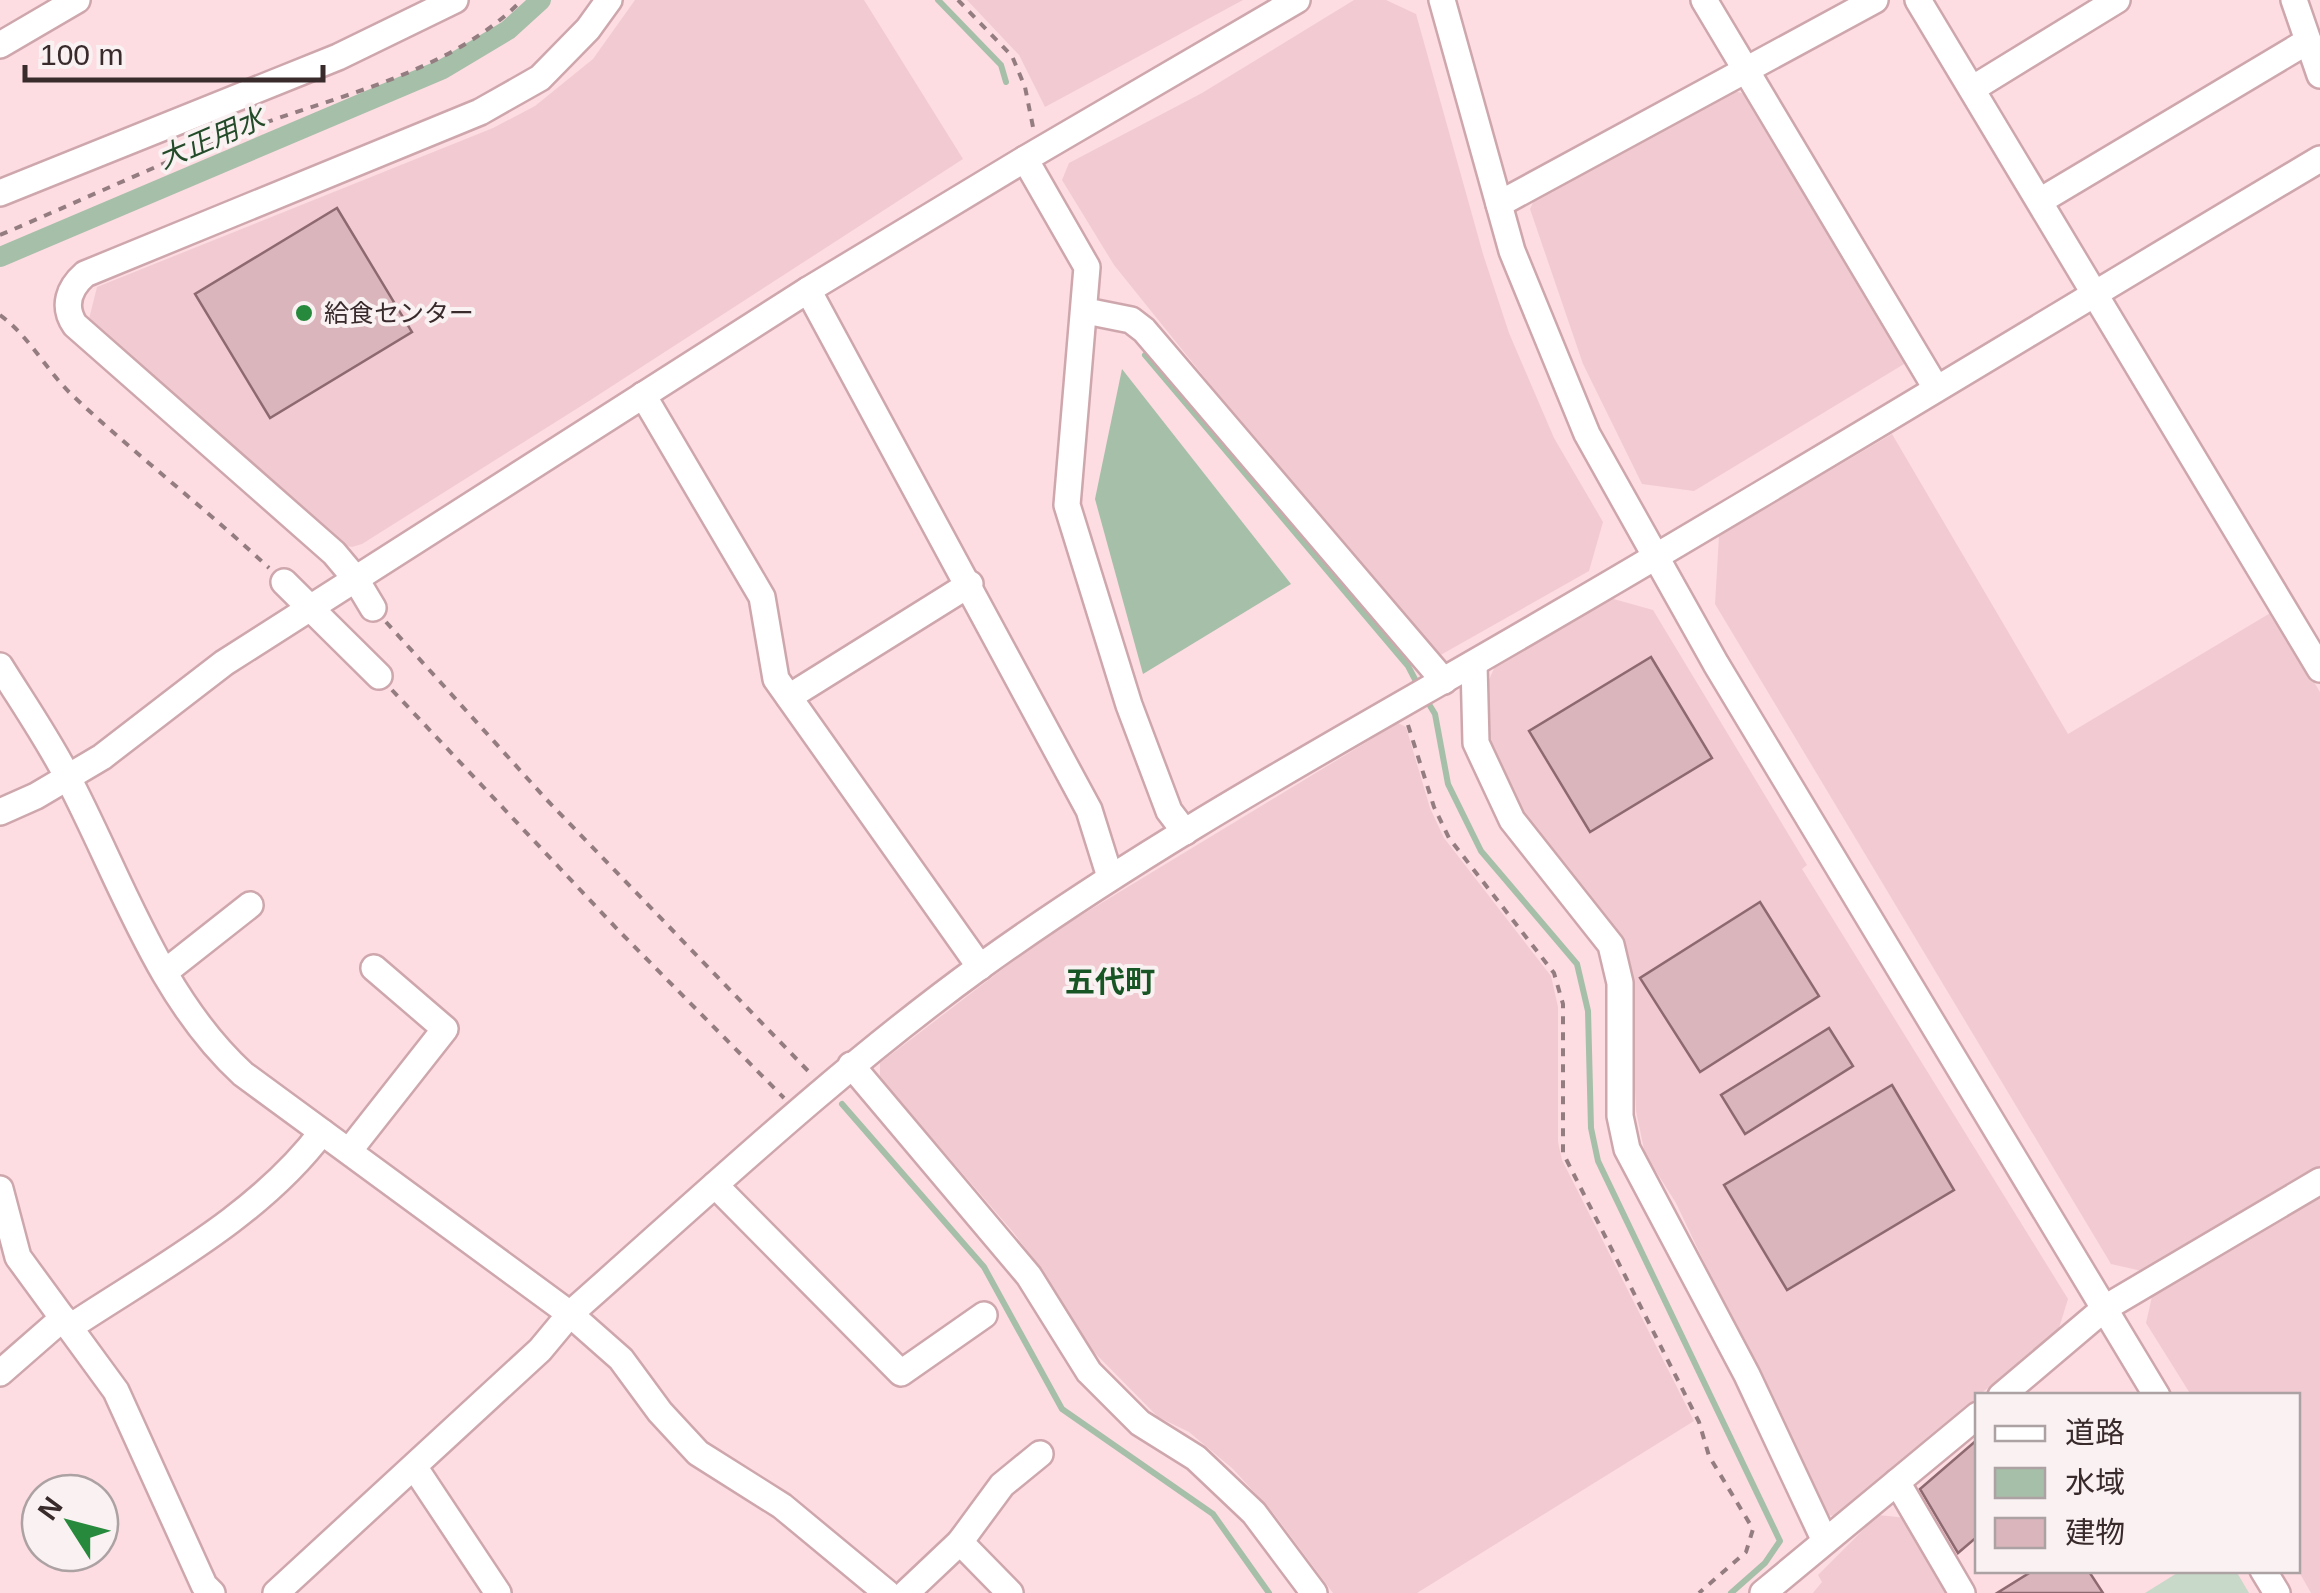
<svg xmlns="http://www.w3.org/2000/svg" width="2320" height="1593" font-family="Helvetica,'Noto Sans JP',sans-serif">
  <style>
    .built { fill: #f2cbd2 }
    .green { fill: #c8d8c9 }
    .water { fill: #a6bfa8 }
    .lines { fill: none; stroke-linecap: round; stroke-linejoin: round }
    .stream { stroke: #a6bfa8; stroke-width: 6 }
    .canal { stroke: #a6bfa8; stroke-width: 20 }
    .building { fill: #dab6bc; stroke: #8e6a70; stroke-width: 2.5 }
    .minor-casing { stroke: #cea7ad; stroke-width: 30 }
    .path { stroke: #947d81; stroke-width: 4; stroke-dasharray: 8 8; stroke-linecap: butt }
    .minor { stroke: #fff; stroke-width: 25 }
    .poi-dot { fill: #27893c; stroke: #f9f1f2; stroke-width: 4 }
    .labels { text-anchor: middle; stroke-width: 8; stroke-linejoin: round; paint-order: stroke }
    .poi-label { font-size: 25px; fill: #392a2c; stroke: #f9f1f2; text-anchor: start }
    .water-label { font-size: 28px; font-style: italic; fill: #234b29; stroke: #f9f1f2 }
    .quarter-label { font-size: 30px; font-weight: bold; fill: #185524; stroke: #f9f1f2 }
  </style>
  <rect width="100%" height="100%" fill="#fddce2"/>
  <g class="built">
    <polygon points="635,0 864,0 963,159 589,401 362,544 352,547 341,545 89,319 97,287 493,128 535,106 593,59"/>
    <polygon points="967,0 1243,0 1045,107 1019,55"/>
    <polygon points="1354,0 1386,0 1416,14 1483,254 1509,333 1554,438 1603,522 1589,571 1437,657 1278,469 1114,265 1062,180 1069,163 1202,93"/>
    <polygon points="1734,91 1749,95 1909,361 1694,491 1642,484 1583,364 1530,209 1535,198"/>
    <polygon points="1892,434 2068,734 2272,612 2320,692 2320,1166 2142,1271 2111,1264 1715,604 1719,536"/>
    <polygon points="1610,598 1653,610 1807,865 1802,869 2068,1299 2059,1328 1836,1516 1824,1515 1676,1203 1645,1154 1636,1111 1629,957 1614,926 1529,823 1490,739 1488,682 1496,664"/>
    <polygon points="1398,723 1406,727 1430,808 1444,838 1551,976 1558,1007 1558,1142 1562,1160 1694,1421 1417,1593 1333,1593 1274,1514 1233,1469 1189,1432 1158,1417 1084,1342 1042,1270 1013,1232 880,1078 880,1063 1042,939"/>
    <polygon points="2320,1194 2320,1593 2311,1593 2298,1570 2298,1396 2191,1395 2146,1323 2153,1292"/>
    <polygon points="1878,1515 1907,1518 1951,1593 1813,1593 1822,1582 1818,1575"/>
  </g>
  <polygon class="green" points="2182,1570 2236,1571 2249,1593 2145,1593"/>
  <polygon class="water" points="1122,369 1291,584 1143,674 1095,499"/>
  <g class="lines">
    <g class="stream">
      <polyline points="938,0 1001,65 1006,82"/>
      <polyline points="1145,355 1408,666 1418,685"/>
      <polyline points="1424,696 1435,714 1448,784 1481,851 1577,964 1588,1011 1591,1128 1598,1161 1780,1541 1765,1563 1731,1593"/>
      <polyline points="842,1104 984,1267 1062,1409 1213,1514 1269,1593"/>
    </g>
    <polyline class="canal" points="0,257 443,69 508,30 541,0"/>
  </g>
  <g class="building">
    <polygon points="337,208 412,332 270,418 195,294"/>
    <polygon points="1651,657 1712,758 1590,832 1529,731"/>
    <polygon points="1760,902 1819,996 1700,1072 1640,978"/>
    <polygon points="1829,1028 1853,1066 1745,1134 1721,1095"/>
    <polygon points="1892,1085 1954,1190 1787,1290 1724,1185"/>
    <polygon points="1978,1439 1978,1536 1958,1553 1920,1489"/>
    <polygon points="2034,1570 2088,1570 2103,1593 1997,1593"/>
  </g>
  <g class="lines">
    <g class="minor-casing">
      <g id="minor">
        <polyline points="1442,0 1512,251 1587,434 1716,664 2157,1396"/>
        <polyline points="1704,0 1936,388"/>
        <polyline points="1918,0 2320,669"/>
        <polyline points="2294,0 2320,75"/>
        <polyline points="0,45 77,0"/>
        <polyline points="1972,89 2117,0"/>
        <polyline points="1025,159 1087,267 1067,505 1129,705 1169,811 1185,832"/>
        <polyline points="0,193 338,57 455,0"/>
        <polyline points="2040,201 2308,41"/>
        <polyline points="1499,204 1875,0"/>
        <polyline points="808,290 1089,810 1110,877"/>
        <polyline points="1086,311 1131,320 1144,330 1444,681"/>
        <polyline points="643,395 762,597 776,679 980,967"/>
        <polyline points="284,582 379,676"/>
        <path d="M373,608L355,578L334,553L75,325C62,306 69,288 85,274L480,112L540,78L588,29L609,0"/>
        <polyline points="1474,664 1476,743 1512,820 1611,945 1620,983 1620,1116 1627,1149 1747,1375 1824,1539"/>
        <path d="M0,666C23,703 48,739 68,778C121,879 158,996 243,1074L570,1314L621,1359L660,1412L698,1453L782,1506L887,1593"/>
        <polyline points="789,697 970,584"/>
        <polyline points="0,812 36,796 102,757 224,663 808,290 1025,159 1297,0"/>
        <polyline points="165,972 250,905"/>
        <polyline points="851,1065 1029,1276 1089,1372 1140,1423 1196,1458 1254,1513 1314,1593"/>
        <polyline points="349,1151 445,1029 374,968"/>
        <polyline points="715,1185 901,1373 984,1315"/>
        <polyline points="0,1189 18,1257 116,1391 204,1585 212,1593"/>
        <path d="M70,1327C156,1270 259,1216 322,1132"/>
        <polyline points="0,1373 63,1318"/>
        <polyline points="2001,1396 2105,1308 2320,1181"/>
        <polyline points="415,1468 498,1593"/>
        <polyline points="1897,1482 1962,1593"/>
        <polyline points="960,1542 1002,1485 1040,1454"/>
        <polyline points="2263,1570 2277,1593"/>
        <path d="M276,1593L540,1350L570,1314C705,1195 836,1071 981,966C1164,834 1364,728 1558,614C1814,465 2066,310 2320,159"/>
        <polyline points="906,1593 960,1542 1010,1593"/>
        <polyline points="1763,1593 1978,1415"/>
      </g>
    </g>
    <g class="path">
      <polyline points="958,0 1012,56 1025,87 1033,127"/>
      <path d="M0,235C80,201 159,164 240,132C335,95 448,75 522,0"/>
      <path d="M0,315C29,336 46,370 72,395C136,455 205,508 269,568"/>
      <polyline points="386,622 546,799 811,1074"/>
      <polyline points="392,690 619,931 784,1098"/>
      <polyline points="1408,725 1434,807 1449,838 1554,973 1563,1004 1563,1153 1699,1422 1709,1456 1753,1529 1746,1552 1699,1593"/>
    </g>
    <use href="#minor" class="minor"/>
  </g>
  <circle class="poi-dot" cx="304" cy="313" r="10"/>
  <g class="labels">
    <g class="poi-label">
      <text x="324" y="322">給食センター</text>
    </g>
    <g class="water-label">
      <text transform="translate(211 138) rotate(-23)" y="10">大正用水</text>
    </g>
    <g class="quarter-label">
      <text x="1110" y="992">五代町</text>
    </g>
  </g>
  <rect x="1975" y="1393" width="325" height="180" fill="#f9f1f2" stroke="#aca1a3" stroke-width="2.5"/>
  <rect x="1995" y="1426" width="50" height="15" fill="#ffffff" stroke="#aca1a3" stroke-width="2.5"/>
  <text x="2065" y="1443" font-size="30" fill="#392a2c">道路</text>
  <rect x="1995" y="1468" width="50" height="30" fill="#a6bfa8" stroke="#aca1a3" stroke-width="2.5"/>
  <text x="2065" y="1493" font-size="30" fill="#392a2c">水域</text>
  <rect x="1995" y="1518" width="50" height="30" fill="#dab6bc" stroke="#aca1a3" stroke-width="2.5"/>
  <text x="2065" y="1543" font-size="30" fill="#392a2c">建物</text>
  <g transform="translate(70 1523) rotate(306)"><circle r="48" fill="#f9f1f2" stroke="#aca1a3" stroke-width="2.5"/>
  <path d="M0-8L18 38L0 25L-18 38Z" fill="#27893c"/>
  <text y="-15" font-size="28" font-weight="bold" text-anchor="middle" fill="#392a2c">N</text>
  </g>
  <path d="M25 65v15h298v-15" fill="none" stroke="#392a2c" stroke-width="5"/>
  <text x="40" y="65" font-size="30" fill="#392a2c" stroke="#f9f1f2" stroke-width="8" paint-order="stroke">100 m</text>
</svg>
